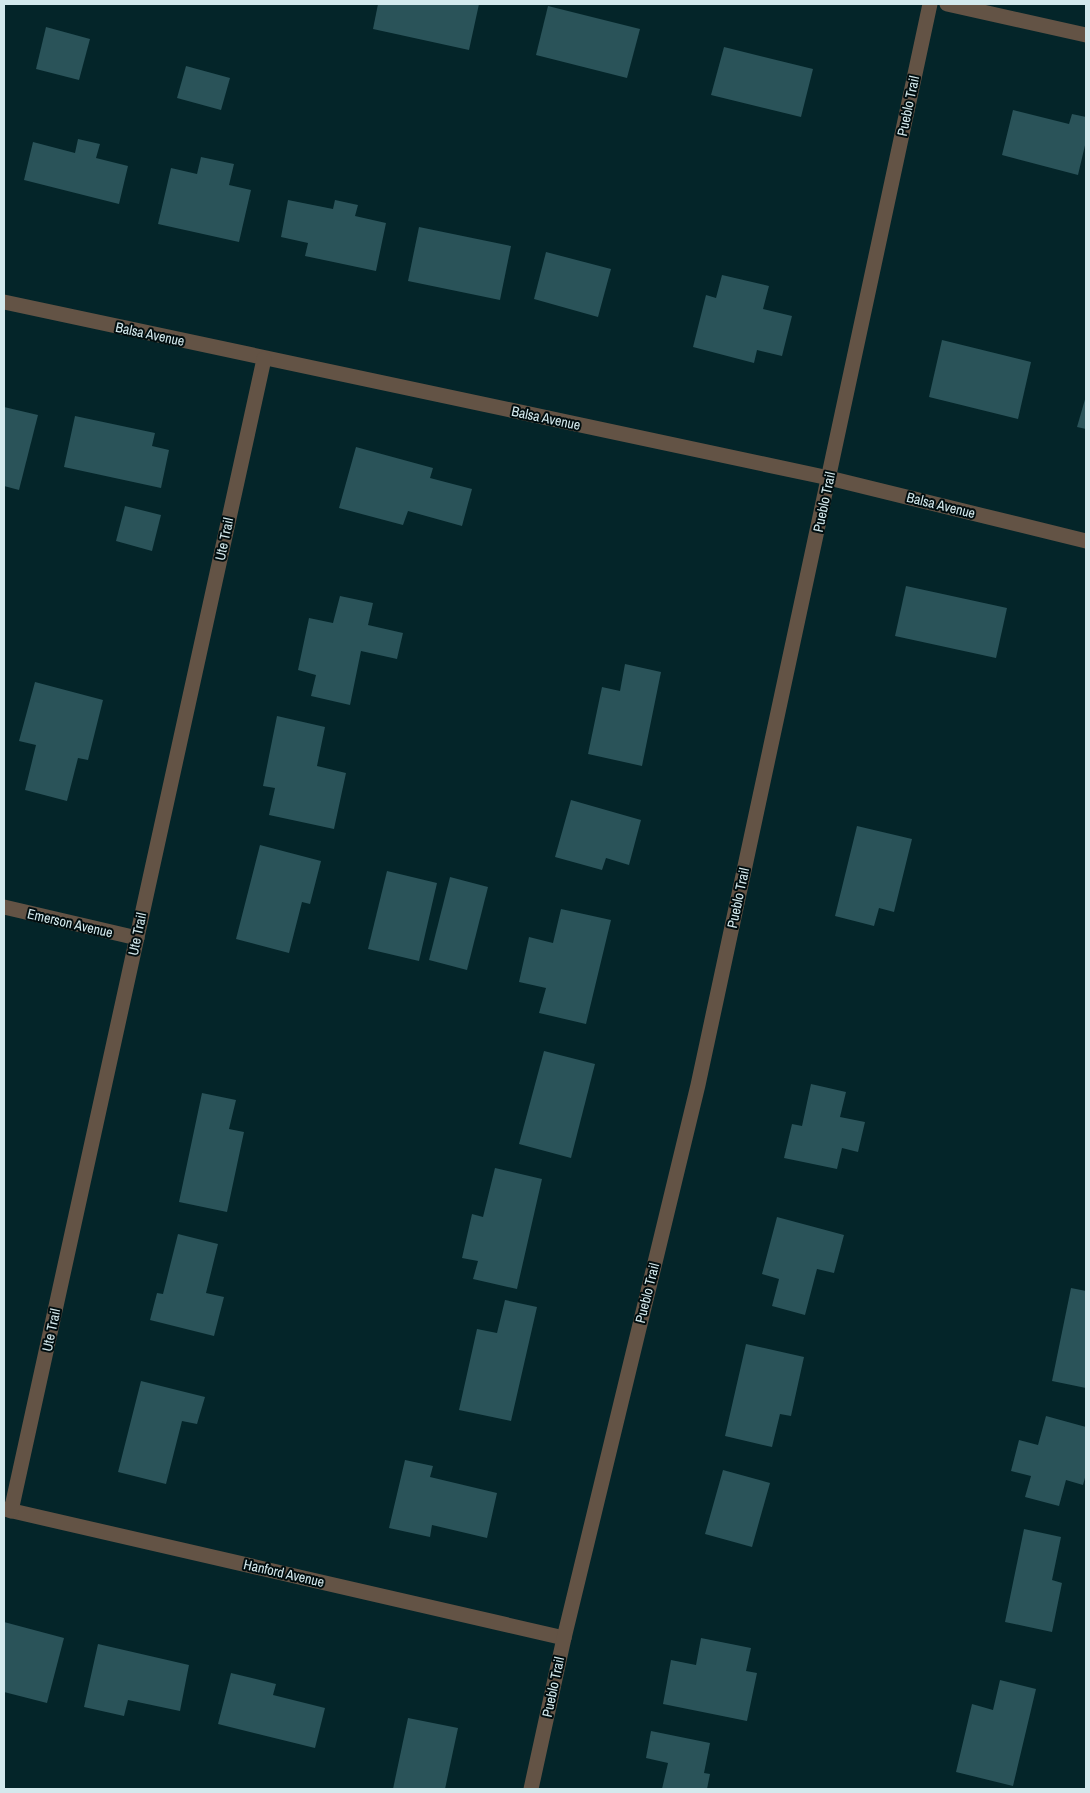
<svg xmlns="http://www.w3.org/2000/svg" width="1090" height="1793" font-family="'Archivo Narrow',sans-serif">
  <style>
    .building { fill: #2a5359 }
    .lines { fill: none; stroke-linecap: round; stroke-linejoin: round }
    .minor { stroke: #635345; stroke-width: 15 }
    .labels { text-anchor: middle; stroke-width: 4; stroke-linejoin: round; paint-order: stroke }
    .street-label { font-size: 14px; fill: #d3e9ed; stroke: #000d0f }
  </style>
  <rect width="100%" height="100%" fill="#042529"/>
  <g class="building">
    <polygon points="378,4 479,4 469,50 373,29"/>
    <polygon points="548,6 640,29 627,78 536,55"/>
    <polygon points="46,27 90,39 79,80 36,69"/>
    <polygon points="724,47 813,69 801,117 711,95"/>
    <polygon points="186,66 230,78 221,110 177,98"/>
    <polygon points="1013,110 1069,124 1072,114 1086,117 1086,141 1078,175 1002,155"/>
    <polygon points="78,139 100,144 96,158 128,166 119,204 24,180 33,142 75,153"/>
    <polygon points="201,157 234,164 229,185 251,190 239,242 158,224 171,168 197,174"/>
    <polygon points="288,200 333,209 335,200 358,205 355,216 386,223 376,271 305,256 308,243 281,237"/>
    <polygon points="419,227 511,246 500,300 408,281"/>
    <polygon points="546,252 611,269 598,317 534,299"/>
    <polygon points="722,275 769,286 763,309 792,316 782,356 757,350 754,363 693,347 706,295 716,298"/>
    <polygon points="942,340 1031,362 1018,419 929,397"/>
    <polygon points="1086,396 1086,429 1077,427"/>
    <polygon points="4,407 38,415 19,490 4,486"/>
    <polygon points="75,416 155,433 152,446 169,450 161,488 64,467"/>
    <polygon points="356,447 433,468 430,478 472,489 462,526 408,511 403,525 339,508"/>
    <polygon points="125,506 161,515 152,551 116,541"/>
    <polygon points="906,586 1007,608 996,658 895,636"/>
    <polygon points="340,596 373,603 368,625 403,633 397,659 361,651 350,705 311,696 316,675 298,670 309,618 333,623"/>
    <polygon points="625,664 661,672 642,766 588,754 602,687 620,691"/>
    <polygon points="35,682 103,700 88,760 78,758 67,801 25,790 36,745 19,741"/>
    <polygon points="277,716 325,727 317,766 346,773 334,829 269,815 275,788 263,786"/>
    <polygon points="571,800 641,820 629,865 606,858 602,870 555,857"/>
    <polygon points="857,826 912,839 894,912 879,908 874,926 835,916"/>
    <polygon points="260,845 321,861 310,904 302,902 289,953 236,939"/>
    <polygon points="387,871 437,883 419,961 368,949"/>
    <polygon points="450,877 488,887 467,970 429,960"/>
    <polygon points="561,909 611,920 586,1024 539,1013 546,988 519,982 529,937 553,943"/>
    <polygon points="544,1051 595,1064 571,1158 519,1144"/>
    <polygon points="811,1084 846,1092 840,1117 865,1122 858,1152 842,1148 837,1169 784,1158 792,1124 802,1126"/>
    <polygon points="202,1093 236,1100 229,1129 244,1132 227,1212 179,1202"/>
    <polygon points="495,1168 542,1179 517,1289 473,1279 478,1261 462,1258 472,1214 483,1217"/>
    <polygon points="777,1217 844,1235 834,1273 817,1269 805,1315 772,1306 779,1279 762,1274"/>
    <polygon points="178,1234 218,1244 206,1293 224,1297 214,1336 150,1320 157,1293 163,1294"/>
    <polygon points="1071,1288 1086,1291 1086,1388 1052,1381"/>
    <polygon points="505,1300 537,1307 511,1421 459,1410 477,1329 497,1333"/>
    <polygon points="746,1344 804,1357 791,1416 780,1414 772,1447 725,1436"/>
    <polygon points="141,1381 205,1397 197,1424 182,1421 166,1484 118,1472"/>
    <polygon points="1046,1416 1086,1427 1086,1474 1083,1485 1066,1480 1059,1506 1025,1497 1031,1476 1011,1471 1019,1440 1038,1445"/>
    <polygon points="405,1460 433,1466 430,1477 497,1493 487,1538 432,1525 430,1537 389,1528"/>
    <polygon points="723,1470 770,1483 752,1547 705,1534"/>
    <polygon points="1024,1529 1061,1537 1052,1580 1062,1583 1052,1632 1005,1622"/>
    <polygon points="4,1622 64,1638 47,1703 4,1692"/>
    <polygon points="701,1638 751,1648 746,1671 757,1673 747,1721 663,1704 671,1660 696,1665"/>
    <polygon points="98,1644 189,1665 180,1711 128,1700 124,1716 84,1707"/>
    <polygon points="231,1673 276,1684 273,1695 325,1708 315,1748 218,1724"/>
    <polygon points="1000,1680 1036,1689 1013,1786 956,1772 972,1704 993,1710"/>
    <polygon points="408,1718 458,1728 445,1789 393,1789"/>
    <polygon points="651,1731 710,1743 704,1773 710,1774 707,1789 662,1789 668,1763 646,1758"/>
  </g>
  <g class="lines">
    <g class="minor">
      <polyline points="947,4 1086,35"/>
      <polyline points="4,302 829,478 1086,541"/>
      <polyline points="4,907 137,938"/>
      <polyline points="4,1509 564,1638"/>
      <polyline points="11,1511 264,359"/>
      <polyline points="531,1789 564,1638 698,1085 930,4"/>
    </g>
  </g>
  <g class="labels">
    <g class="street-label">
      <text transform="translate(908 106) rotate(-78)" y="5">Pueblo Trail</text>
      <text transform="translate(150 334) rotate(12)" y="5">Balsa Avenue</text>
      <text transform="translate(546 418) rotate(12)" y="5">Balsa Avenue</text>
      <text transform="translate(824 502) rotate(-78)" y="5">Pueblo Trail</text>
      <text transform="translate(941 505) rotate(14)" y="5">Balsa Avenue</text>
      <text transform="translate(224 539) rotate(-78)" y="5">Ute Trail</text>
      <text transform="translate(738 898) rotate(-78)" y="5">Pueblo Trail</text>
      <text transform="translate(70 923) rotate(13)" y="5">Emerson Avenue</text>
      <text transform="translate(137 934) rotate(-78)" y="5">Ute Trail</text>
      <text transform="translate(647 1293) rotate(-76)" y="5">Pueblo Trail</text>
      <text transform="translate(51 1330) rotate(-78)" y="5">Ute Trail</text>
      <text transform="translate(284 1573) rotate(13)" y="5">Hanford Avenue</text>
      <text transform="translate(553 1687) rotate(-78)" y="5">Pueblo Trail</text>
    </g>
  </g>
  <rect width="1090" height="1793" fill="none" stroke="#d3e9ed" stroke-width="10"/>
</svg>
